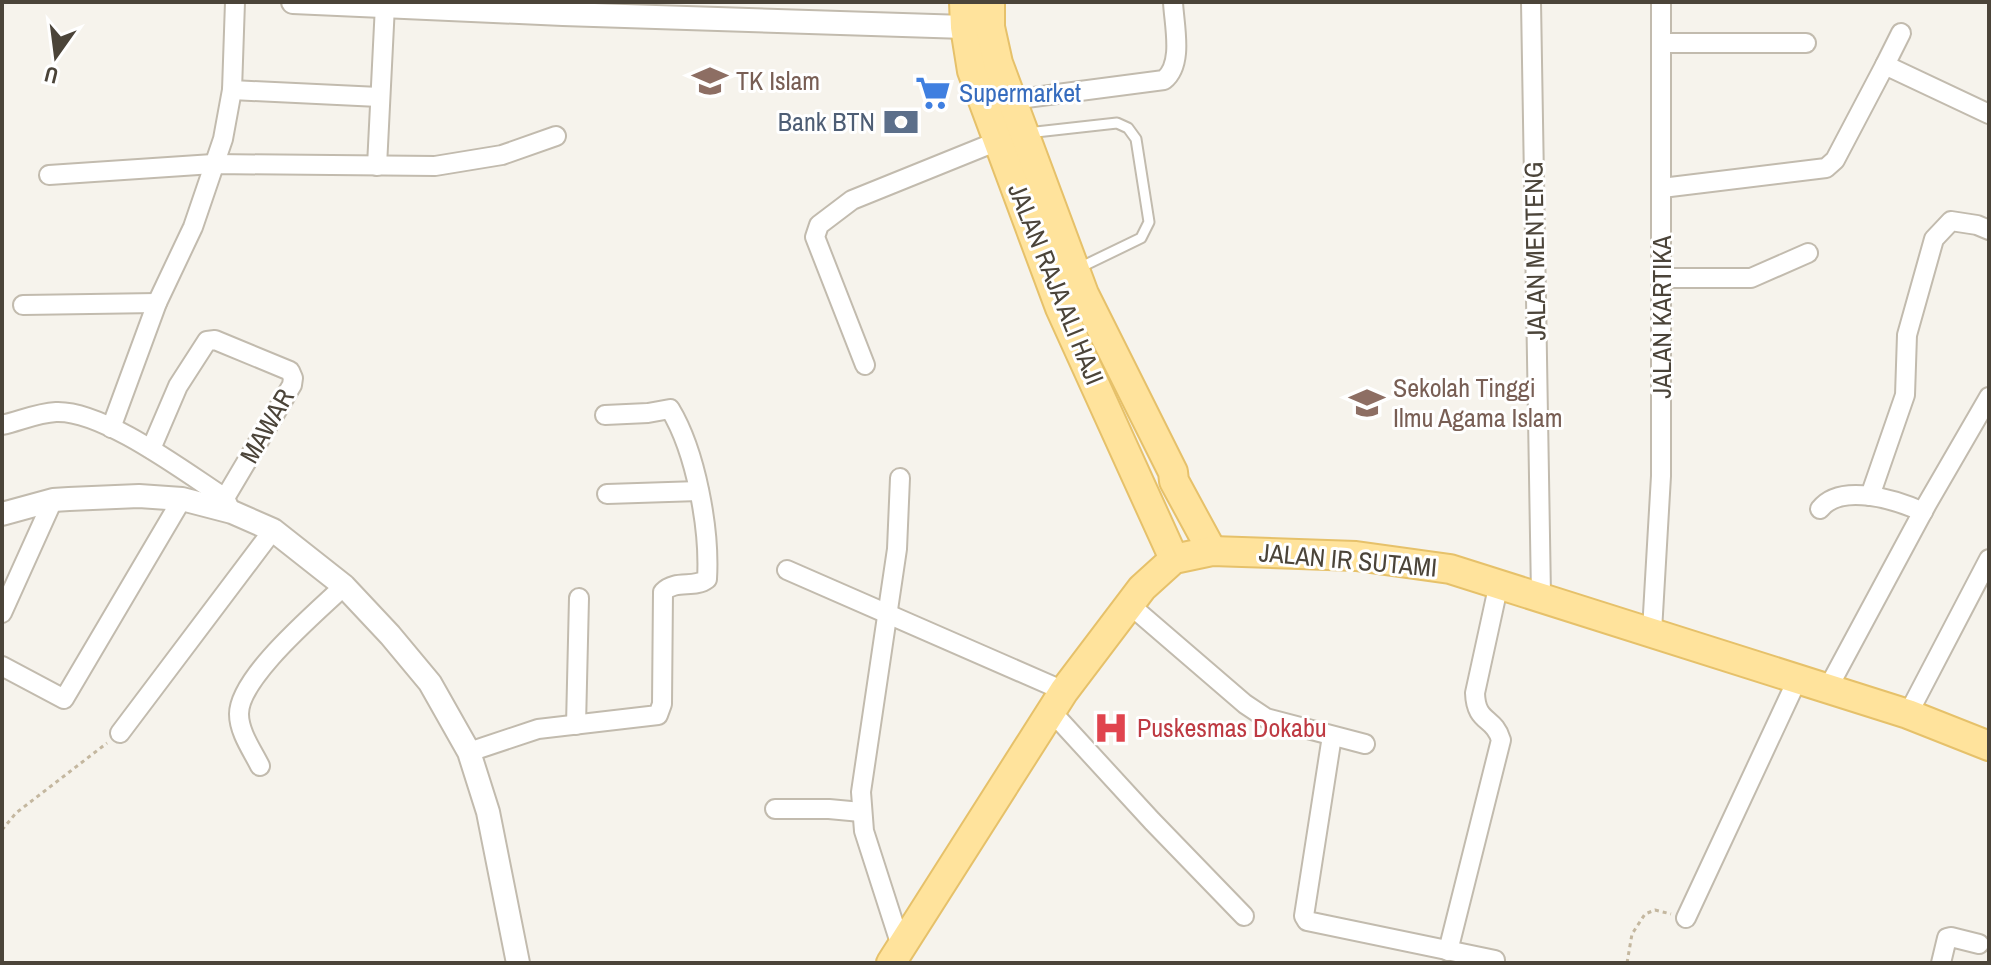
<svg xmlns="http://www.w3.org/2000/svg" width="1991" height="965" font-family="'Archivo Narrow',sans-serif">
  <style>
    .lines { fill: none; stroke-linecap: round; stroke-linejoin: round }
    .service-casing { stroke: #c2bbae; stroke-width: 13 }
    .minor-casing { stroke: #c2bbae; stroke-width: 22 }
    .tertiary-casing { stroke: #c2bbae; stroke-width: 26 }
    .primary-casing { stroke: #e6c16a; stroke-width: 32 }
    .path { stroke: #c4b79f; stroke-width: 3; stroke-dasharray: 4 4; stroke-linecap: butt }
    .service { stroke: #fff; stroke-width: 9 }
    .minor { stroke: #fff; stroke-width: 18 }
    .tertiary { stroke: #fff; stroke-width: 22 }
    .primary { stroke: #ffe39c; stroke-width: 28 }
    .labels { text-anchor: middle; stroke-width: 6; stroke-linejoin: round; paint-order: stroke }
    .education-label { font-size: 26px; fill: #785e54; stroke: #fff; text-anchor: start }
    .shop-label { font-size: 26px; fill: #366cbe; stroke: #fff; text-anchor: start }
    .service-label { font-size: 26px; fill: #4e5e75; stroke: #fff; text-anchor: end }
    .street-label { font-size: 26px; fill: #4b4439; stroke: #fff }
    .health-label { font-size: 26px; fill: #be3a42; stroke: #fff; text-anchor: start }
  </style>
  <rect width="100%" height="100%" fill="#f6f3ec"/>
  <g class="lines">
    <g class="service-casing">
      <polyline id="service" points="1027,133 1117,123 1128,128 1136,139 1149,222 1141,238 1077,269"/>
    </g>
    <g class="minor-casing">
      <g id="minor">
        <polyline points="1531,2 1541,595"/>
        <polyline points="1662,43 1806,43"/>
        <polyline points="1885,65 1901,33"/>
        <polyline points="232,90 379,97"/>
        <path d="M1011,100L1164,80C1184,64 1174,25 1173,2"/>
        <polyline points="377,166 385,5"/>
        <polyline points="49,175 213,164 435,166 502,155 556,136"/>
        <polyline points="1662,188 1826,168 1835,160 1885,65 1989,114"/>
        <polyline points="1662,278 1751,278 1808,253"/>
        <polyline points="23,305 157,303"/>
        <polyline points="865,365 815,237 819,225 852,200 998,141"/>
        <path d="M2,425C20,421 37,413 56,412C103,410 185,472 225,498L229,507"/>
        <polyline points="111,428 157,303 193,227 223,139 232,90 235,2"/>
        <polyline points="151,449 178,386 207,341 215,340 290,371 293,378 292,385 225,498"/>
        <polyline points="900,478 897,549 861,792 864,831 901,946"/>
        <polyline points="607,494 699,491"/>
        <polyline points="1870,496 1905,395 1907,335 1934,239 1951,221 1977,225 1989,230"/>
        <path d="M1820,509C1841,482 1897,500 1923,512"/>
        <polyline points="787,570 1064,691"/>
        <polyline points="1130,605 1245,704 1266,718 1365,744"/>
        <polyline points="2,613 53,500"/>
        <polyline points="1652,631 1661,476 1661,2"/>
        <polyline points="2,666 64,699 182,499"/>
        <polyline points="1828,688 1927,504 1989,397"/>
        <polyline points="1051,711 1152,821 1244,916"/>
        <polyline points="1908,714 1989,559"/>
        <polyline points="576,725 579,598"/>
        <polyline points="120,733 273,530"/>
        <polyline points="1332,736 1304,916 1307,921 1495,960"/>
        <path d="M469,752L538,729L658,715L662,704L663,592C676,579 694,589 707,579C710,529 696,452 670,409L648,413L605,415"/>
        <path d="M260,766C252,750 239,732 239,714C239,677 317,612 344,586"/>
        <polyline points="775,809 829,809 861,812"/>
        <polyline points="1686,918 1798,678"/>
        <path d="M1448,951L1501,740C1494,716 1476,724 1475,693L1499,583"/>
        <polyline points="1941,963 1947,938 1951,937 1979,944"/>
      </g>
    </g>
    <g class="tertiary-casing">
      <g id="tertiary">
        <polyline points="293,2 563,14 965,27"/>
        <polyline points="2,514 53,500 69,499 139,496 182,499 232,512 273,530 344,586 390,635 430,683 469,752 488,812 518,963"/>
      </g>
    </g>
    <g class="primary-casing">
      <g id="primary">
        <polyline points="964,2 965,27 972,71 998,141 1060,308 1174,559"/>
        <polyline points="990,2 990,27 998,63 1084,294 1173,472 1174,481 1212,551"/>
        <polyline points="891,963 1064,691 1142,588 1174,559 1212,551 1356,556 1450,569 1908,714 1989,746"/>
      </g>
    </g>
    <g class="path">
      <polyline points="2,830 16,813 107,743"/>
      <polyline points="1627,963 1632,934 1645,914 1655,910 1671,914"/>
    </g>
    <use href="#service" class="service"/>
    <use href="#minor" class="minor"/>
    <use href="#tertiary" class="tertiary"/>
    <use href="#primary" class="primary"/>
  </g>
  <defs>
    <g id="school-bare" transform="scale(2.76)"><path d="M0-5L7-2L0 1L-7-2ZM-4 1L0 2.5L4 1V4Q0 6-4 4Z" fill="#8d6e63" stroke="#fff" stroke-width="2.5" paint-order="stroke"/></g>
    <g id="supermarket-bare" transform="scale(2.76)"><path d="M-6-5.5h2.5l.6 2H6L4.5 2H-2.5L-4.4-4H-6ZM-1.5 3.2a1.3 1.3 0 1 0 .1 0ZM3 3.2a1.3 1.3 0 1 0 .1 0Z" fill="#3f7fe0" stroke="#fff" stroke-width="2.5" paint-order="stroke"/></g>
    <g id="bank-bare" transform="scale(2.76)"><path d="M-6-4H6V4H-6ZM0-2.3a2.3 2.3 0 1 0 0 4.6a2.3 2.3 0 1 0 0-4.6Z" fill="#5c6f8a" stroke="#fff" stroke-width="2.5" paint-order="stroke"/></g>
    <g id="university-bare" transform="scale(2.76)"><path d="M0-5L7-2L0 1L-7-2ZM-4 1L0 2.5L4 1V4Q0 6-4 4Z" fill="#8d6e63" stroke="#fff" stroke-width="2.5" paint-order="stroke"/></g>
    <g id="hospital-bare" transform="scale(2.76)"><path d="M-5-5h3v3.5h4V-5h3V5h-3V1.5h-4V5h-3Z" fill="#e0444e" stroke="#fff" stroke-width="2.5" paint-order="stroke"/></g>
  </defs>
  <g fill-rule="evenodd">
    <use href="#school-bare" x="710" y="81"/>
    <use href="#supermarket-bare" x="933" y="93"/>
    <use href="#bank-bare" x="901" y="122"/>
    <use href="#university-bare" x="1367" y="403"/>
    <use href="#hospital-bare" x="1111" y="728"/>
  </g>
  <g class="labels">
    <g class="education-label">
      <text x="736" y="90">TK Islam</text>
      <text x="1393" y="397">Sekolah Tinggi<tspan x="1393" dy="30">Ilmu Agama Islam</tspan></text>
    </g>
    <g class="shop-label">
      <text x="959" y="102">Supermarket</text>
    </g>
    <g class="service-label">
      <text x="875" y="131">Bank BTN</text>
    </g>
    <g class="street-label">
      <text transform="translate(1535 251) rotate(-91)" y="9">JALAN MENTENG</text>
      <text transform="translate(1056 284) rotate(68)" y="9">JALAN RAJA ALI HAJI</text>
      <text transform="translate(1662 317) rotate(-90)" y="9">JALAN KARTIKA</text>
      <text transform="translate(267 426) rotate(-60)" y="9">MAWAR</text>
      <text transform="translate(1348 560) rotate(5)" y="9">JALAN IR SUTAMI</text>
    </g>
    <g class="health-label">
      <text x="1137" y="737">Puskesmas Dokabu</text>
    </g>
  </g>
  <rect width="1991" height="965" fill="none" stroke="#4b4439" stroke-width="8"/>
  <g transform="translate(56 56) rotate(194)" stroke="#ffffff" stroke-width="6" paint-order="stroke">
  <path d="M0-6L14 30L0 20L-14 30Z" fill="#4b4439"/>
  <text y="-12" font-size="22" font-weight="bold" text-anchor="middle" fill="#4b4439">U</text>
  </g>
</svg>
